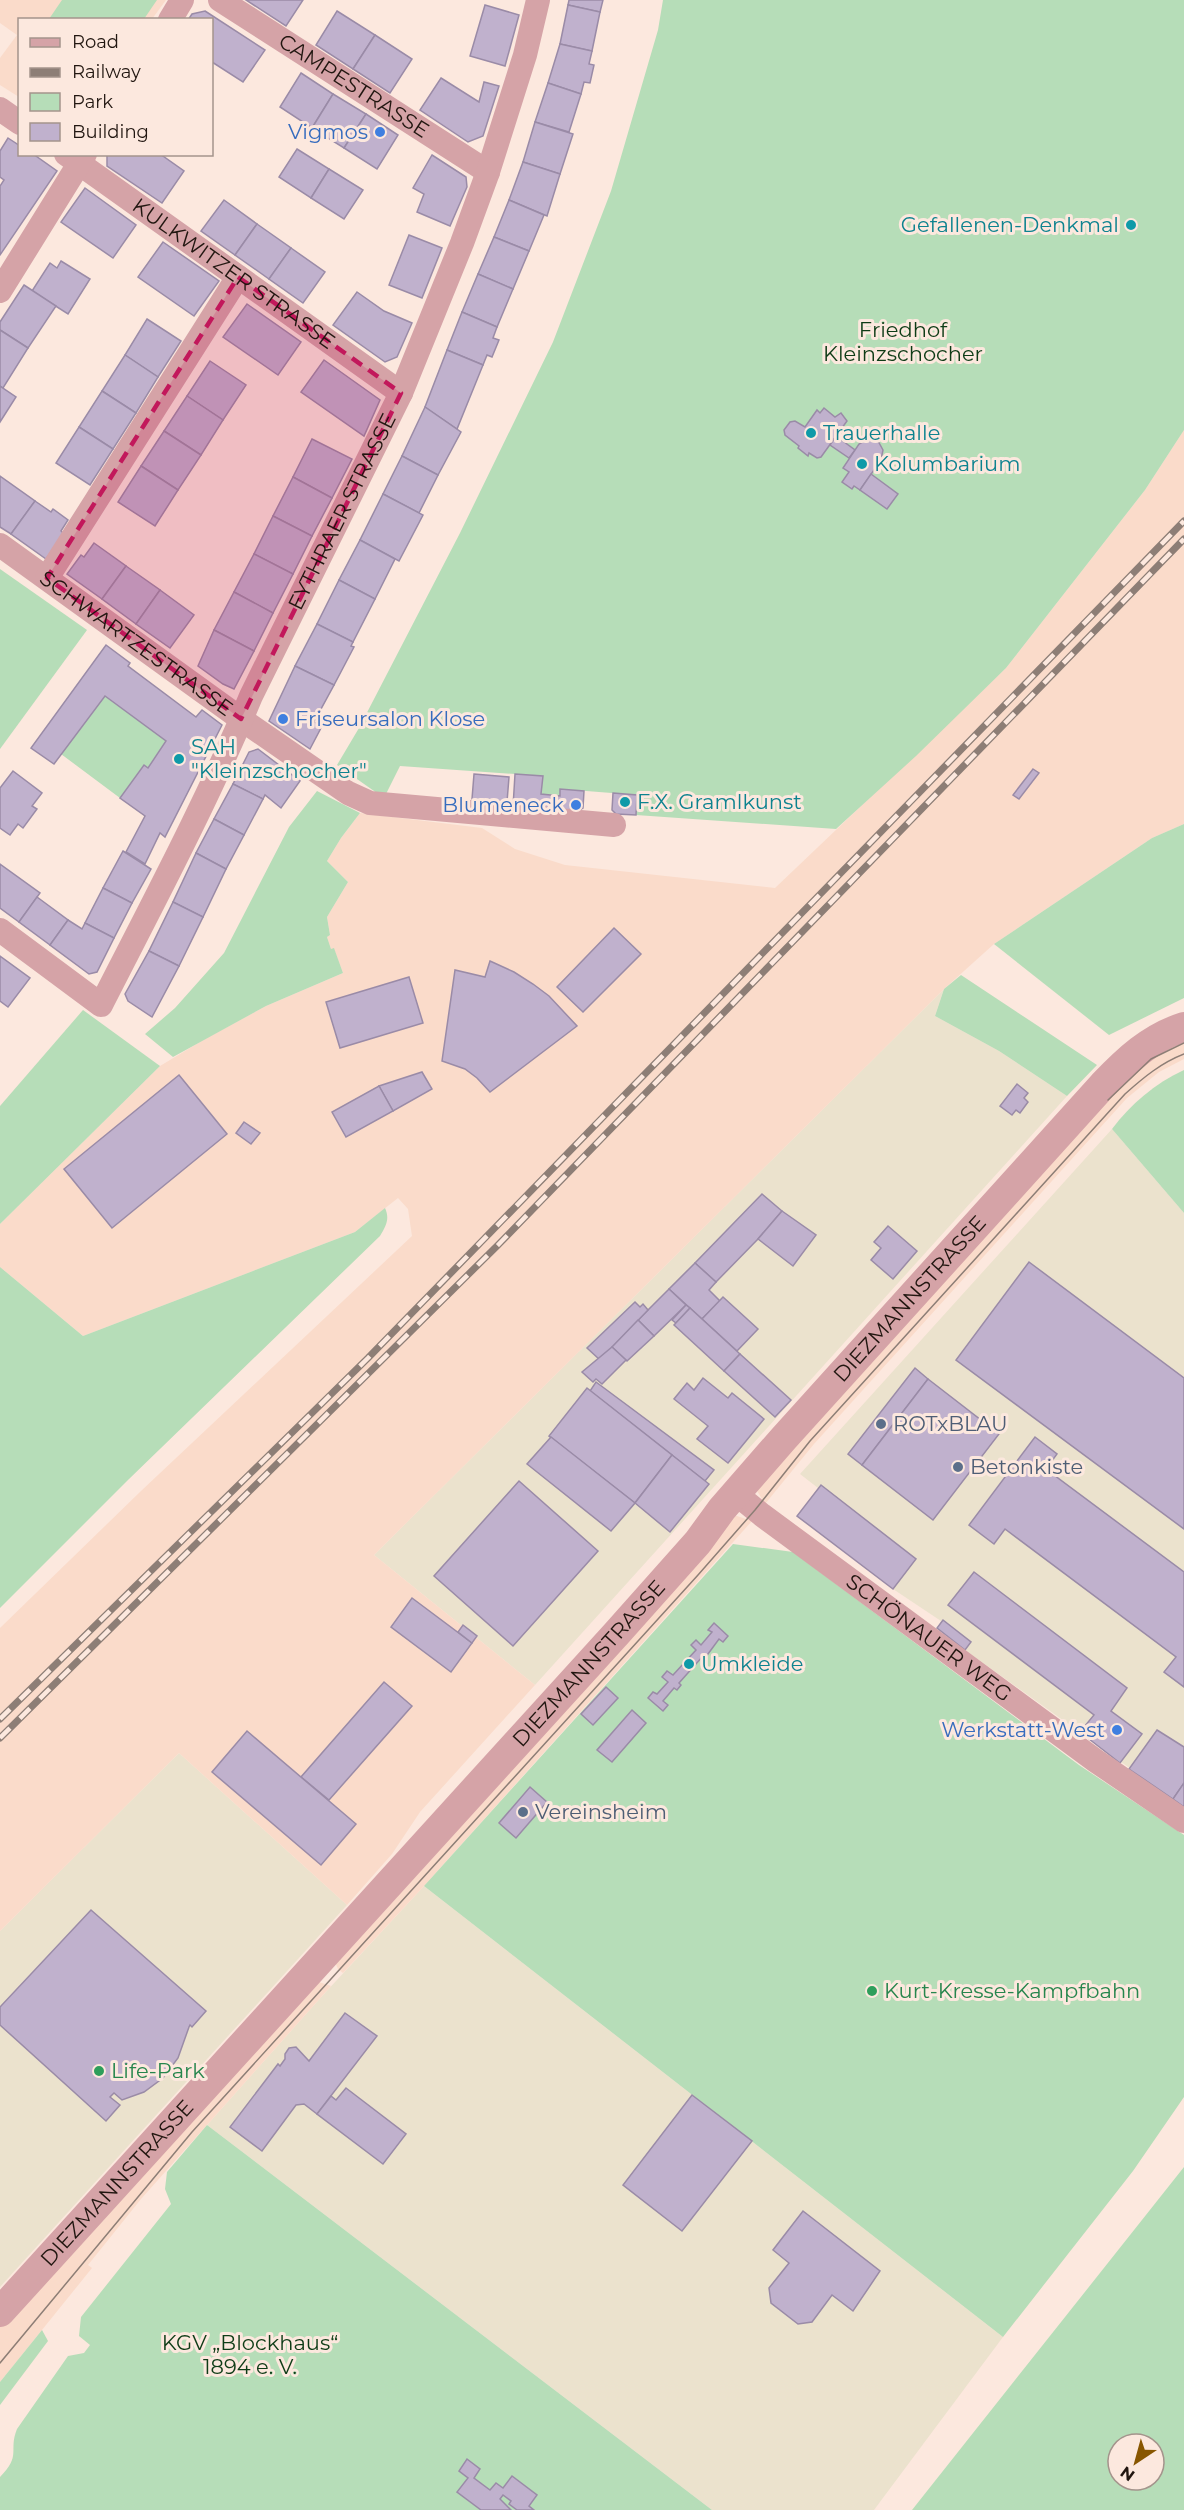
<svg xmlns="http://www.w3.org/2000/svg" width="1184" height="2510" font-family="Montserrat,sans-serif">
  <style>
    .commercial { fill: #ebe2cd }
    .built { fill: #fadbca }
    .green { fill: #b6ddb8; fill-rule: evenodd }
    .building { fill: #c0b1cd; stroke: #9a8ba7; stroke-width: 1.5 }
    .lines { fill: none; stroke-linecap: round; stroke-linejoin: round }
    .minor { stroke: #d5a3a7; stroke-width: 24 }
    .tertiary { stroke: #d5a3a7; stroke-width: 30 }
    .tram { stroke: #8d7e76; stroke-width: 1.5 }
    .rail-casing { stroke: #8d7e76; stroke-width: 7 }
    .rail { stroke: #fce8de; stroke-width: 4.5; stroke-dasharray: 14; stroke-linecap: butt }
    .marked { fill: #c2185b; fill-opacity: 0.2; stroke: #c2185b; stroke-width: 4.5; stroke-dasharray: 12 8; stroke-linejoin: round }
    .shop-dot { fill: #3f7fe0; stroke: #fce8de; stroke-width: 2 }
    .culture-dot { fill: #0f9aa8; stroke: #fce8de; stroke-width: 2 }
    .service-dot { fill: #5c6f8a; stroke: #fce8de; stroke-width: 2 }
    .leisure-dot { fill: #2e9e5b; stroke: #fce8de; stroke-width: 2 }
    .labels { text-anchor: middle; stroke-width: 6; stroke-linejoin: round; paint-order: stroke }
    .street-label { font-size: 21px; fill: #211610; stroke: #fce8de }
    .shop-label { font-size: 21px; fill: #366cbe; stroke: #fce8de; text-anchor: end }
    .culture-label { font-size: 21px; fill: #0d838f; stroke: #fce8de; text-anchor: start }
    .park-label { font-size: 21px; fill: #0e3c16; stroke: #fce8de }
    .service-label { font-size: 21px; fill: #4e5e75; stroke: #fce8de; text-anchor: start }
    .leisure-label { font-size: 21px; fill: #27864d; stroke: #fce8de; text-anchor: start }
  </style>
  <rect width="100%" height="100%" fill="#fce8de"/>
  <g class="commercial">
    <polygon points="944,989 935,1016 999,1051 1067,1096 535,1685 374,1555"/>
    <polygon points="1112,1129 1184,1213 1184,1807 965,1650 937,1628 941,1621 893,1589 797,1516 818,1488 800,1474"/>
    <polygon points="179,1753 347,1905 0,2287 0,1931"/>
    <polygon points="424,1886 1003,2337 874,2510 712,2510 207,2125 323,1995"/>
  </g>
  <g class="built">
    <polygon points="0,0 166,0 152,19 20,20 19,97 0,85 0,58 17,35 0,23"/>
    <polygon points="1184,430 1184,824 1152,838 994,944 944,989 374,1555 535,1685 420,1812 392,1854 347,1905 179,1753 0,1931 0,1628 141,1491 412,1236 408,1209 398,1198 355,1232 83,1336 0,1267 0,1224 160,1066 205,1039 266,1006 343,973 334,949 331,949 327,937 330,935 327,917 348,882 327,861 341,838 360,813 482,828 515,849 565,865 775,888 1006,668 1145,490"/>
    <polygon points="1184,1038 1184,1059 1159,1072 1127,1098 814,1444 765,1504 754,1486 1119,1080"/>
    <polygon points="734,1515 752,1521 424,1886 343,1973 338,1969 334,1960"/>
    <polygon points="316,1981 331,1986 141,2199 88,2265 92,2268 0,2382 0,2326"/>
  </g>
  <g class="green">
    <polygon points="62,0 157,0 144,19 49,19"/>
    <polygon points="663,0 1184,0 1184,430 1145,490 1006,668 916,756 836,829 636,815 637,795 561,789 560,796 541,794 542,776 400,766 384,798 337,765 359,728 460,533 553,342 611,191 658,30"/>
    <polygon points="0,569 87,630 0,749"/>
    <polygon points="105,696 166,741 148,768 144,765 120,798 61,754"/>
    <polygon points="317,791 360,813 341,838 327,861 348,882 327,917 330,935 327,937 331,949 334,948 343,973 266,1006 173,1057 145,1034 175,1008 224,953 289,827"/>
    <polygon points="1184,824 1184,998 1109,1035 994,944 1152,838"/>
    <polygon points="961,975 1097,1065 1067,1096 999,1051 935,1016 944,989"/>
    <polygon points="83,1010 160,1066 0,1224 0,1106"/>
    <path d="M1184,1070V1213L1112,1129C1131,1104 1154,1084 1184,1070Z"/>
    <path d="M385,1208C390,1219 386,1226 380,1236L129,1479L0,1608V1267L83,1336L355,1232Z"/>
    <polygon points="733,1544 793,1552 1079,1765 1184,1835 1184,2097 1133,2171 1003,2337 424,1886"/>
    <path d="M207,2125L712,2510H0V2477C22,2455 8,2451 17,2429L68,2356L84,2353L90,2345L79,2336L81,2317L171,2204L165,2189L167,2172Z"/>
    <path d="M1184,2167V2510H912ZM1118,2444H1154V2480H1118Z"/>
    <polygon points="42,2330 48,2341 0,2405 0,2382"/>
  </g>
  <g class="building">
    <polygon points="246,0 303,0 286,26"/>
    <polygon points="569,0 603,0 600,12 568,5"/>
    <polygon points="485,5 519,15 505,66 470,56"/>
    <polygon points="568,5 600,12 592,51 560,44"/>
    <polygon points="205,11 265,50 243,82 212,62 212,20 188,20 192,14"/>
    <polygon points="337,11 375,35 353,69 316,45"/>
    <polygon points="375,35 412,59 390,93 353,69"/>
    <polygon points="560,44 592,51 589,64 594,65 590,83 584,82 581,94 548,83"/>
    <polygon points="301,73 333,94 312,128 280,107"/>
    <polygon points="441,78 479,102 484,82 499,86 483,136 468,142 420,110"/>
    <polygon points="548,83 581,94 569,132 535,122"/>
    <polygon points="333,94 366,114 344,148 312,128"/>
    <polygon points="366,114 398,135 377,169 344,148"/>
    <polygon points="535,122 573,134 560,174 523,162"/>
    <polygon points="8,138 20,146 20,154 33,154 57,171 0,255 0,186 4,180 0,177 0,151"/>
    <polygon points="297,149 329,169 311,198 279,177"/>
    <polygon points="107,154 160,154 184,171 162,203 107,166"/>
    <polygon points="432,155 466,177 467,187 450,226 417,212 424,194 413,188"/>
    <polygon points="523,162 560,174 547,216 509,200"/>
    <polygon points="329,169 363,190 344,219 311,198"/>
    <polygon points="85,188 136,225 113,258 61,222"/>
    <polygon points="224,200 257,224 235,255 201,231"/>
    <polygon points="509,200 544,215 529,251 494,237"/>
    <polygon points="257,224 291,248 269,279 235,255"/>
    <polygon points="409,235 442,248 422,298 389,285"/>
    <polygon points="494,237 529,251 513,289 478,274"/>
    <polygon points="163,242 219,281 194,316 138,277"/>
    <polygon points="291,248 325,272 303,303 269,279"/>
    <polygon points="61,261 90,279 68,314 32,291 50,263 57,268"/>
    <polygon points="478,274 513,289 497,327 462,312"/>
    <polygon points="24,285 56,306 28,348 0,330 0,322"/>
    <polygon points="357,292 384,311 412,323 397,357 385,362 333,325"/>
    <polygon points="247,304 301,342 278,375 223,337"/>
    <polygon points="462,312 497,327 493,338 499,340 492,357 487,355 483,365 447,350"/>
    <polygon points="147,319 181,341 158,377 125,355"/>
    <polygon points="0,330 28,348 3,388 0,386"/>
    <polygon points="447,350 483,365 457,429 425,407"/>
    <polygon points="125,355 158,377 136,413 102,391"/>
    <polygon points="324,360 380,400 364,436 301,392"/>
    <polygon points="210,361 246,385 223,420 187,396"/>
    <polygon points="0,386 16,397 0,422"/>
    <polygon points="102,391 136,413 113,449 79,427"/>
    <polygon points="187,396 223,420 201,455 164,431"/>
    <polygon points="425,407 461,432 438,475 402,456"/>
    <polygon points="824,408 835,417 841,413 847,421 821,457 817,458 809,453 808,456 798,448 799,446 785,435 784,430 790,422 795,421 805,427 817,410 820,413"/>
    <polygon points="79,427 113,449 90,485 56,463"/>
    <polygon points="164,431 201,455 178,490 141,466"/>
    <polygon points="836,436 855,450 849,458 830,445"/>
    <polygon points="312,439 352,459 332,498 293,477"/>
    <polygon points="868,439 878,441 883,450 881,460 860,490 854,486 852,489 842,482 849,472 843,468 859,444"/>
    <polygon points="402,456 438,475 419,513 383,494"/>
    <polygon points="141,466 178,490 155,526 118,502"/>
    <polygon points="871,474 898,494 887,509 860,490"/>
    <polygon points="0,476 35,501 11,534 0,527"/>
    <polygon points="293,477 332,498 312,536 273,516"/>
    <polygon points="383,494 423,515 399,561 360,540"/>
    <polygon points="35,501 51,512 53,509 68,520 61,531 64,534 46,559 11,534"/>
    <polygon points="273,516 312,536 293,574 254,554"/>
    <polygon points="360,540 395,559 375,599 339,580"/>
    <polygon points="94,543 126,566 102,599 67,574 81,555 84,557"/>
    <polygon points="254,554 293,574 273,613 234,592"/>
    <polygon points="126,566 160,590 136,624 102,599"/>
    <polygon points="339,580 375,599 353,642 317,624"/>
    <polygon points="160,590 194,615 170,648 136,624"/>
    <polygon points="234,592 273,613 254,651 214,630"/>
    <polygon points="317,624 353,642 351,646 354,647 334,685 295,666"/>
    <polygon points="214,630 254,651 234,689 223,684 198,666"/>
    <polygon points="106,645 130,663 128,666 196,717 202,710 222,725 165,837 160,833 145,864 126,852 145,816 120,798 144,765 148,768 166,741 105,696 54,764 31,748"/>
    <polygon points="295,666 334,685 314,722 322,726 310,749 269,721"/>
    <polygon points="258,749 300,781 281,808 265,795 263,799 233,784 249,752"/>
    <polygon points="1033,769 1039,773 1019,799 1013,795"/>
    <polygon points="13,771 42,793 32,806 37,809 23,828 18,824 10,835 0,828 0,788"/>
    <polygon points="474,774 509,777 507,802 472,799"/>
    <polygon points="515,774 543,776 541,794 560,796 560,789 584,791 583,808 578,811 513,807"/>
    <polygon points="233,784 263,799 244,835 214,819"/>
    <polygon points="613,793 637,795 636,815 616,814 612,810"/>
    <polygon points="214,819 244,835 226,869 196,853"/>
    <polygon points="123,851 151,869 132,903 103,888"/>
    <polygon points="196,853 226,869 203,917 173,902"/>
    <polygon points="0,864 40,893 19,922 0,908"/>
    <polygon points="103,888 132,903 114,938 85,923"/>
    <polygon points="37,897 68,920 50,945 19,922"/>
    <polygon points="173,902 203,917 179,966 149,951"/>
    <polygon points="68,920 82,929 85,923 114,938 97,972 89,974 50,945"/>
    <polygon points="614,928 641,954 583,1012 557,987"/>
    <polygon points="149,951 179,966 152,1017 128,1001 125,994"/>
    <polygon points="0,956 30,978 8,1007 0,1001"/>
    <polygon points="490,961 514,972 533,984 549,996 577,1026 490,1092 477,1078 465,1069 442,1061 455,970 485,977"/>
    <polygon points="409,977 423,1023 340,1048 326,1002"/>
    <polygon points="422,1072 432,1089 393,1111 379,1086"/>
    <polygon points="179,1075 227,1134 112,1228 64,1169"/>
    <polygon points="1017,1084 1028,1093 1024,1098 1028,1102 1020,1113 1016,1110 1012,1115 1000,1106"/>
    <polygon points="379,1086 393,1111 346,1137 332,1112"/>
    <polygon points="244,1122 260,1133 251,1144 236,1133"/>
    <polygon points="762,1194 782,1211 758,1239 716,1282 695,1263"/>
    <polygon points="782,1211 816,1235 793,1266 758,1239"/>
    <polygon points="888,1226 917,1251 893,1279 871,1260 881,1248 874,1242"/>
    <polygon points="1029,1262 1184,1378 1184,1529 956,1360"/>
    <polygon points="695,1263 716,1282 709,1290 720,1301 702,1319 669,1289"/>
    <polygon points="669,1289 686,1305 654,1336 638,1320"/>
    <polygon points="723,1297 758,1329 737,1351 702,1319"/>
    <polygon points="635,1302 640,1307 643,1304 648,1310 600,1360 587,1348"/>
    <polygon points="686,1305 690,1308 676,1323 672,1320"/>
    <polygon points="690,1308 740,1354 724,1371 674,1325"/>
    <polygon points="638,1320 654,1336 627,1361 612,1347"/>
    <polygon points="612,1347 626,1360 602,1384 596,1379 593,1382 582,1372"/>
    <polygon points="740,1354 791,1400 775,1417 724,1371"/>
    <polygon points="915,1368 928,1379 862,1465 848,1454"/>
    <polygon points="703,1378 728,1398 732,1393 764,1419 728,1463 697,1439 708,1426 674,1399 687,1383 694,1390"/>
    <polygon points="928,1379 999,1434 933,1520 862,1465"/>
    <polygon points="596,1382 714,1470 705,1481 590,1391"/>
    <polygon points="587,1388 672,1455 635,1503 549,1436"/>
    <polygon points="551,1437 635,1503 611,1531 527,1464"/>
    <polygon points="1035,1437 1057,1454 1046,1469 1184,1572 1184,1687 1164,1672 1176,1657 1005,1529 994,1544 969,1525"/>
    <polygon points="672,1455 709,1484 670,1532 635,1503"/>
    <polygon points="519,1481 598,1551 513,1646 434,1576"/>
    <polygon points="821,1485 916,1559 893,1589 797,1516"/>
    <polygon points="974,1572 1127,1688 1111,1711 1142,1734 1120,1763 1080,1732 1094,1715 948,1605"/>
    <polygon points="412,1598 472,1643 451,1672 391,1627"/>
    <polygon points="943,1620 971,1642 965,1650 937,1628"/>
    <polygon points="714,1623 728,1636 723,1642 719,1639 705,1658 703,1656 679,1683 681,1685 677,1690 674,1688 663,1701 668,1705 663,1711 648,1698 653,1692 657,1694 668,1682 662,1677 667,1671 673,1675 696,1650 691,1645 696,1640 701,1645 712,1632 708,1630"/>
    <polygon points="463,1625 477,1636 472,1643 458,1632"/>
    <polygon points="384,1682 412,1706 329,1800 301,1777"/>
    <polygon points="606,1687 618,1698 593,1725 581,1714"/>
    <polygon points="632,1710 646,1723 612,1762 597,1750"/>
    <polygon points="1157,1730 1184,1747 1184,1783 1173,1799 1129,1769"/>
    <polygon points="247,1731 356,1824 321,1865 212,1772"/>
    <polygon points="1184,1783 1184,1807 1173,1799"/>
    <polygon points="530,1787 547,1802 516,1838 499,1823"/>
    <polygon points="91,1910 206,2011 192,2027 190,2025 189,2027 178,2058 163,2078 144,2092 122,2100 114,2093 110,2097 120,2105 106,2121 0,2025 0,2007"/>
    <polygon points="345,2013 377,2036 317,2114 304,2104 296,2105 262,2151 230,2127 278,2064 280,2066 285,2059 285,2054 289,2048 296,2047 309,2061"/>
    <polygon points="346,2088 406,2134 383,2164 317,2114 331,2096 336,2100"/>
    <polygon points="692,2095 752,2141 682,2231 623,2185"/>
    <polygon points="803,2211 880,2271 853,2311 832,2295 812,2322 798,2324 771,2303 769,2288 789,2263 773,2250"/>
    <polygon points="467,2459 480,2469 474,2478 490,2490 496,2483 503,2488 512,2476 537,2495 529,2506 534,2510 517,2510 509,2504 511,2501 503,2495 500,2499 511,2510 481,2510 457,2492 468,2478 459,2471"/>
  </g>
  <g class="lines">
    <g class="minor">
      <path id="s1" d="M220,0L488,172"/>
      <polyline points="170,20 182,0"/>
      <polyline points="0,109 20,123"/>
      <path id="s2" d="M66,154L401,393"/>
      <polyline points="0,291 85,154"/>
      <path id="s3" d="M0,545L241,719L348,793L370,803L614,825"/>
      <polyline points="47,578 238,277"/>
      <path id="s4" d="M0,930L101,1005C153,903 207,802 251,696L401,393L462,243L488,172L525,55L538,0"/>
      <path id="s5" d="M735,1493L762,1515L1096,1761L1184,1821"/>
    </g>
    <path class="tertiary" id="s6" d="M0,2312L617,1633L698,1542L722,1509L784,1438L1103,1085C1127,1060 1150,1038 1184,1027"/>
    <g class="tram">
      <polyline points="1108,1100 1151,1059 1184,1043"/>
      <path d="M0,2363L192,2132L698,1575L755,1510L810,1441L1125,1094C1144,1077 1161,1063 1184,1054"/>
    </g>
    <g class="rail-casing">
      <g id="rail">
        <polyline points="0,1719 368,1358 1184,521"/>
        <polyline points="0,1738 498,1245 1184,539"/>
      </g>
    </g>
    <use href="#rail" class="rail"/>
  </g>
  <path class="marked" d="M238,277L401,393L241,719L47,578Z"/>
  <g class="shop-dot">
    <circle cx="380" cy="132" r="6"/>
    <circle cx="283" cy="719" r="6"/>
    <circle cx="576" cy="805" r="6"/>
    <circle cx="1117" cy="1730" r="6"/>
  </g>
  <g class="culture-dot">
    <circle cx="1131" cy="225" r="6"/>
    <circle cx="811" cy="433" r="6"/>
    <circle cx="862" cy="464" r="6"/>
    <circle cx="179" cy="759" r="6"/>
    <circle cx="625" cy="802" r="6"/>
    <circle cx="689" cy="1664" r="6"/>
  </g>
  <g class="service-dot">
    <circle cx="881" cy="1424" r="6"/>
    <circle cx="958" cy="1467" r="6"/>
    <circle cx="523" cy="1812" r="6"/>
  </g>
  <g class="leisure-dot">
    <circle cx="872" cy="1991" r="6"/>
    <circle cx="99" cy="2071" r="6"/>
  </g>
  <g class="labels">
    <g class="street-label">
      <text dy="7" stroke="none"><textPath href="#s1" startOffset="159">CAMPESTRASSE</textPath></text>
      <text dy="7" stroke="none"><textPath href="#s2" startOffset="206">KULKWITZER STRASSE</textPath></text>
      <text dy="7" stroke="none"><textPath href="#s4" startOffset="675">EYTHRAER STRASSE</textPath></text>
      <text dy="7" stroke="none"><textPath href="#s3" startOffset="168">SCHWARTZESTRASSE</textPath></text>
      <text dy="7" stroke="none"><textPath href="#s6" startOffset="1362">DIEZMANNSTRASSE</textPath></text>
      <text dy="7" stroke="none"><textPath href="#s5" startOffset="242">SCHÖNAUER WEG</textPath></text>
      <text dy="7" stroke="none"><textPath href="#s6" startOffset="876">DIEZMANNSTRASSE</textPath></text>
      <text dy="7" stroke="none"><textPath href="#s6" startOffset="174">DIEZMANNSTRASSE</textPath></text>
    </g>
    <g class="shop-label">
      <text x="368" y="139">Vigmos</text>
      <text x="295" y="726" text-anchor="start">Friseursalon Klose</text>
      <text x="564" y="812">Blumeneck</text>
      <text x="1105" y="1737">Werkstatt-West</text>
    </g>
    <g class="culture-label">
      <text x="1119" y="232" text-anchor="end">Gefallenen-Denkmal</text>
      <text x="823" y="440">Trauerhalle</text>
      <text x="874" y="471">Kolumbarium</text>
      <text x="191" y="754">SAH<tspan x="191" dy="24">"Kleinzschocher"</tspan></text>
      <text x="637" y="809">F.X. Gramlkunst</text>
      <text x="701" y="1671">Umkleide</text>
    </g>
    <g class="park-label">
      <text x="903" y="337">Friedhof<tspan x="903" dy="24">Kleinzschocher</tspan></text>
      <text x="250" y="2350">KGV „Blockhaus“<tspan x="250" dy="24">1894 e. V.</tspan></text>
    </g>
    <g class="service-label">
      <text x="893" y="1431">ROTxBLAU</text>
      <text x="970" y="1474">Betonkiste</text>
      <text x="535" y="1819">Vereinsheim</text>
    </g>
    <g class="leisure-label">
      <text x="884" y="1998">Kurt-Kresse-Kampfbahn</text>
      <text x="111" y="2078">Life-Park</text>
    </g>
  </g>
  <rect x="18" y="18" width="195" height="138" fill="#fce8de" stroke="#a4948c" stroke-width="1.5"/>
  <rect x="30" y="38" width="30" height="9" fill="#d5a3a7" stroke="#a4948c" stroke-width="1.5"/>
  <text x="72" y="48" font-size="18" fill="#211610">Road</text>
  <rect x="30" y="68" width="30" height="9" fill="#8d7e76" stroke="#a4948c" stroke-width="1.5"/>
  <text x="72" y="78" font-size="18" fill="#211610">Railway</text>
  <rect x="30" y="93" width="30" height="18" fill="#b6ddb8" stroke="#a4948c" stroke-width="1.5"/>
  <text x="72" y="108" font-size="18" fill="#211610">Park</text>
  <rect x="30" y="123" width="30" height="18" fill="#c0b1cd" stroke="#a4948c" stroke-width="1.5"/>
  <text x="72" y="138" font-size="18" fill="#211610">Building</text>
  <g transform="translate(1136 2462) rotate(216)"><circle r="28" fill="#fce8de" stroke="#a4948c" stroke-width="1.5"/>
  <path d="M0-4.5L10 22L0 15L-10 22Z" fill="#885600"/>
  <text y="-9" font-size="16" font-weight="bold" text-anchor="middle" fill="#211610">N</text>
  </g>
</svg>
